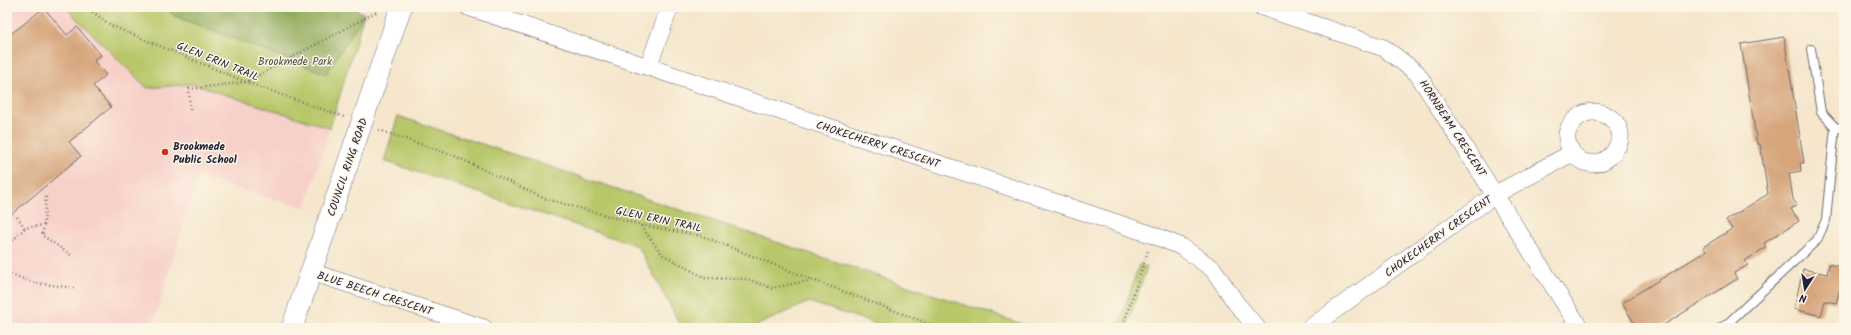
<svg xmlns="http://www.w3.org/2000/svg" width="1851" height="335" font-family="Kalam,sans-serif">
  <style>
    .built { fill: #f7d0c9 }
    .green { fill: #b8c769; stroke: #6d7452 }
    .forest { fill: #92ac5d; stroke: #5a674c }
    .building { fill: #d6a57b }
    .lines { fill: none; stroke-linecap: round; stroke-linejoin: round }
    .service-casing { stroke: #6c676e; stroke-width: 10 }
    .minor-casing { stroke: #6c676e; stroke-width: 18 }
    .tertiary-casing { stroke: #6c676e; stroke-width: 22 }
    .path { stroke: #6c676e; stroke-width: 2.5; stroke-dasharray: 1 3; stroke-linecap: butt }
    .service { stroke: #fff; stroke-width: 8 }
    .minor { stroke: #fff; stroke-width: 17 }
    .tertiary { stroke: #fff; stroke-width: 21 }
    .poi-dot { fill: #c8321e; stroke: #fcf5e5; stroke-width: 1.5 }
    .labels { text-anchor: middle; stroke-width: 3; stroke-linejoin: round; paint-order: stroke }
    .street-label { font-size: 11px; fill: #22223b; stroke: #fcf5e5 }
    .park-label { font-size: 11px; fill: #4f5449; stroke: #fcf5e5 }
    .poi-label { font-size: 11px; font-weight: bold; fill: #22223b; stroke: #fcf5e5; text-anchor: start }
  </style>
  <rect width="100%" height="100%" fill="#fcf5e5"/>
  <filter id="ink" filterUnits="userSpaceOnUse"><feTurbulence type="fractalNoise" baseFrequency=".025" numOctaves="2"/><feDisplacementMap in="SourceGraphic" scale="8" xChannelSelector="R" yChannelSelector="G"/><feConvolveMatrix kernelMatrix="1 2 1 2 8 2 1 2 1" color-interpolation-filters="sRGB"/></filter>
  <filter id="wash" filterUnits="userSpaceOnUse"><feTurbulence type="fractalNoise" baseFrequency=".012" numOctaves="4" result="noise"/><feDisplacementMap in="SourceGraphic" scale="16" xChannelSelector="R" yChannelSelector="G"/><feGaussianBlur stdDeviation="0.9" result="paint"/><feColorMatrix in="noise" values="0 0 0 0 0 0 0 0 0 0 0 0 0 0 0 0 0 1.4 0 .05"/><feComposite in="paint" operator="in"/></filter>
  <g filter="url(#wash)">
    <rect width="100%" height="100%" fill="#f5e6cc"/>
    <polygon class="built" points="7,7 65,7 147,88 192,84 330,128 305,208 198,177 152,328 7,328"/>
    <g class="green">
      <polygon points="65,7 353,7 364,14 330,128 192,84 147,88"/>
      <polygon points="398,116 1034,328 890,328 809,302 751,328 682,328 638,246 384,161"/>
      <polygon points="1139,265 1147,267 1126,328 1118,328"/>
    </g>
    <polygon class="forest" points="166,7 353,7 364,14 326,74 174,16"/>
    <g id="blocks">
      <g class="building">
        <polygon points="44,8 67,35 77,27 101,55 94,61 106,75 93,86 111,107 69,142 81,156 7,218 7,37"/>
        <polygon points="1784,37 1804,163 1800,163 1801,171 1789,173 1793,199 1797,205 1791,209 1799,221 1764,243 1766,247 1745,261 1748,265 1734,273 1737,279 1659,328 1637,328 1622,303 1706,251 1703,247 1732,229 1726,220 1768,194 1760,144 1757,144 1741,44"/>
        <polygon points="1829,264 1844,268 1844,290 1840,289 1836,303 1825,301 1821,316 1794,309 1803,269 1827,274"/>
      </g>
    </g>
  </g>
  <g filter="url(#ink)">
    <use href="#blocks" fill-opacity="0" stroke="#6c676e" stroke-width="1"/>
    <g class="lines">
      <g class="service-casing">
        <g id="service">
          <polyline points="1811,49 1821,112 1835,127"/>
          <polyline points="1720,328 1727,324 1817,240 1826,220 1835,127 1844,129"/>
        </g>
      </g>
      <g class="minor-casing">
        <g id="minor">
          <polyline points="468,7 1153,235 1182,247 1213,269 1236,303 1257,328"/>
          <polyline points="1262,7 1384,48 1417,73 1580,328"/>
          <polyline points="648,67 670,7"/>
          <polyline points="311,272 484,328"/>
          <path d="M1310,328L1496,194L1572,153C1575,156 1580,161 1584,162C1598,167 1611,159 1617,147C1631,123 1595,99 1575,120C1570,124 1566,132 1567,139C1567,143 1570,149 1572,153"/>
        </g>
      </g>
      <g class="tertiary-casing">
        <polyline id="tertiary" points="292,328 401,7"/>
      </g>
      <g class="path">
        <polyline points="86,7 112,26 246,82 344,117"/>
        <polyline points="190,109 189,89 246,82 378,11"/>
        <polyline points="379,130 455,156 543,198 641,225 702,236 813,280 940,328"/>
        <polyline points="17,217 25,228"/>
        <polyline points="44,225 42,235 72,256"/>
        <polyline points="641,226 662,254 705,278 747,279 772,288 812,280"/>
        <polyline points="7,246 25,228 44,225 46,194"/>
        <polyline points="7,273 35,283 75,288"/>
        <polyline points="1122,328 1148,251"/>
      </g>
      <use href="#service" class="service"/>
      <use href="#minor" class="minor"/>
      <use href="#tertiary" class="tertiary"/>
    </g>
  </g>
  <circle class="poi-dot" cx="165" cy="152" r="4"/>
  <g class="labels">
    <g class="street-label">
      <text transform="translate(218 61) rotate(22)" y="4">GLEN ERIN TRAIL</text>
      <text transform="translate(1453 128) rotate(57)" y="4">HORNBEAM CRESCENT</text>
      <text transform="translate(878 144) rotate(18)" y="4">CHOKECHERRY CRESCENT</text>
      <text transform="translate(347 167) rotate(-71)" y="4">COUNCIL RING ROAD</text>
      <text transform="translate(659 219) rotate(12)" y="4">GLEN ERIN TRAIL</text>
      <text transform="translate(1438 236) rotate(-36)" y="4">CHOKECHERRY CRESCENT</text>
      <text transform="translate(375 293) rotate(18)" y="4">BLUE BEECH CRESCENT</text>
    </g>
    <g class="park-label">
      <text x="295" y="65">Brookmede Park</text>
    </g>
    <g class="poi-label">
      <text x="173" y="150">Brookmede<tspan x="173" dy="13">Public School</tspan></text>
    </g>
  </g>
  <rect width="1851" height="335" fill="none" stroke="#fcf5e5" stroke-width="24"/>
  <g transform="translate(1805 289) rotate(192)" stroke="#fcf5e5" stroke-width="3" paint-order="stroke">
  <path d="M0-3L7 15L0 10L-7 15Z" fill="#22223b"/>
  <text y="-6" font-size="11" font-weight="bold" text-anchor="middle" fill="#22223b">N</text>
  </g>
</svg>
